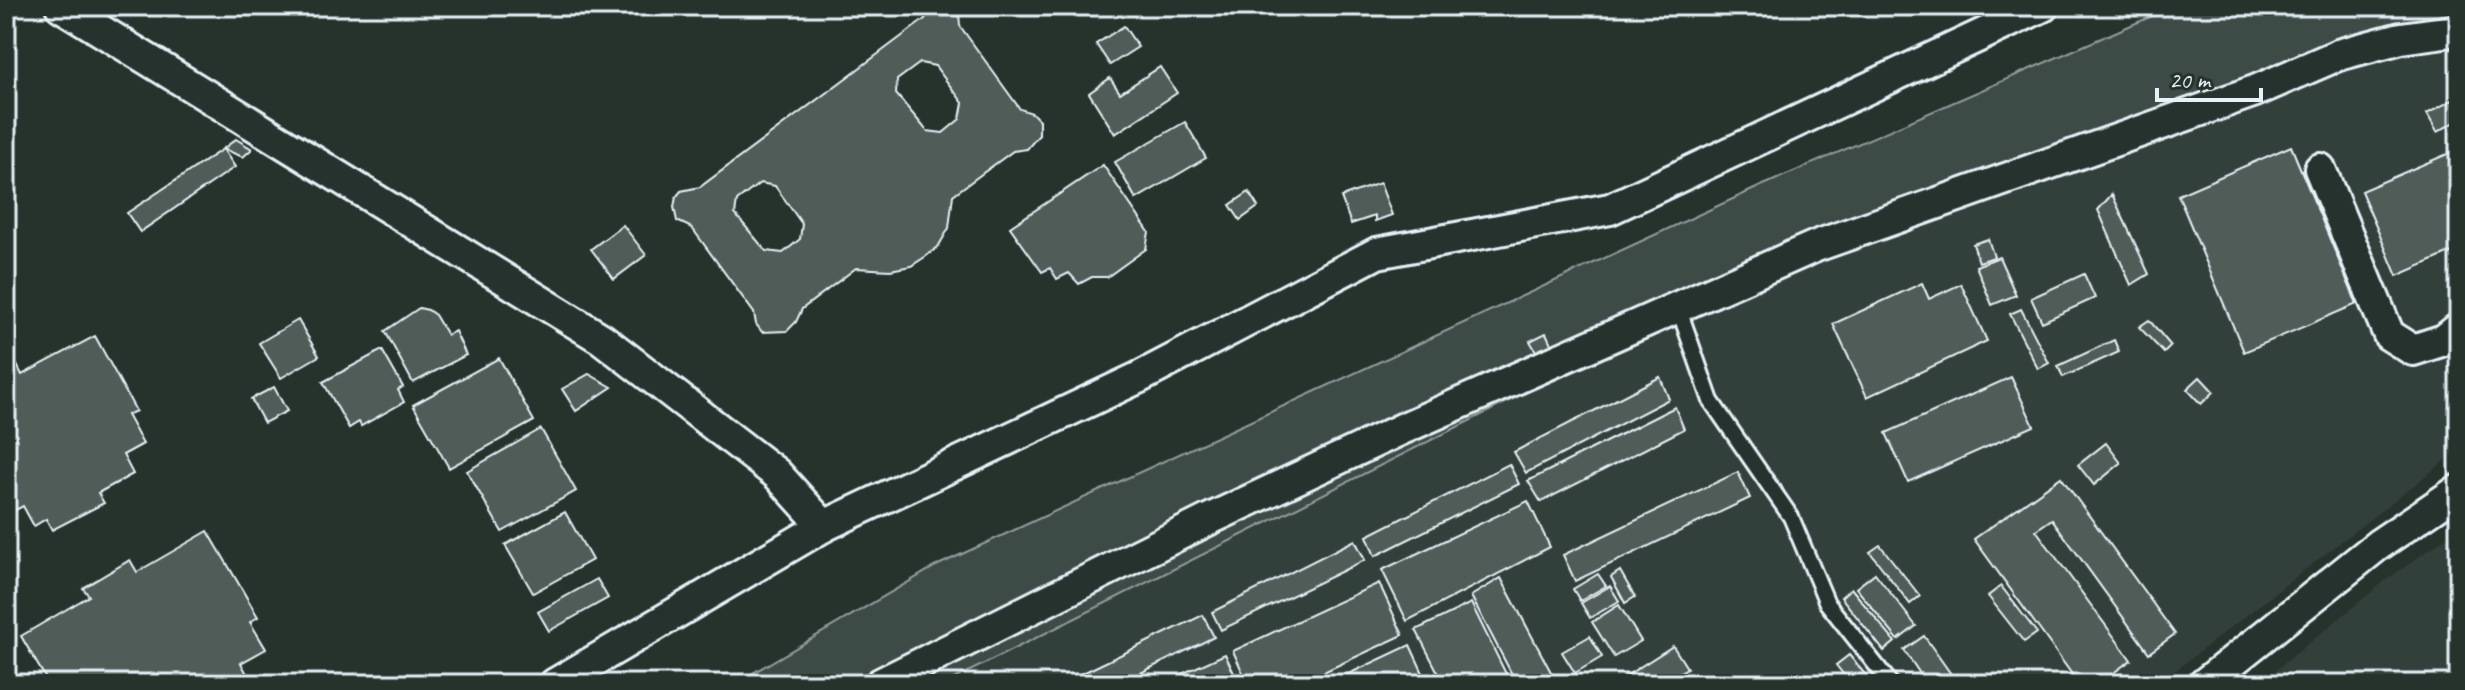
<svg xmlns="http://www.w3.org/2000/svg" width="2465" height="690" font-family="Caveat,sans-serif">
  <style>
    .built { fill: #333f3a }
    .green { fill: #3e4b47; stroke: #939ea0; stroke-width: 2 }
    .building { fill: #505c59; stroke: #e8f1f8; stroke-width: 2; fill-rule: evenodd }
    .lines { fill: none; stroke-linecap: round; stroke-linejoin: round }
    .lane-casing { stroke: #e8f1f8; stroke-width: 20 }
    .street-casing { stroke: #e8f1f8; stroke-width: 36 }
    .lane { stroke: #26332d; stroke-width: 14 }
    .street { stroke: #26332d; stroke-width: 30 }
  </style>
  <rect width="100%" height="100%" fill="#26332d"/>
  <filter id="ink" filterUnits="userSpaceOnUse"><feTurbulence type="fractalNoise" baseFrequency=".0125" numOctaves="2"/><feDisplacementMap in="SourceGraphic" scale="16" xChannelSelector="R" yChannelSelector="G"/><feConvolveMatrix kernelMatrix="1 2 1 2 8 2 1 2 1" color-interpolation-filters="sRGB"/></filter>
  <g filter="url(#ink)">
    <g class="built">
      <polygon points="2459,37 2459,450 2158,684 944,684 1723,294 2406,42"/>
      <polygon points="2459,528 2459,684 2259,684 2385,581"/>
    </g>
    <polygon class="green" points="2175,6 2459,6 2459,37 2406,42 1723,294 944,684 734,684 936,566 1761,186"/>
    <g class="building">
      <path d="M940,6L952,8L959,13L960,26L1020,109L1032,113L1039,120V135L1027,149L1013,151L953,195L949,228L938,247L925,257L911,266L890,270L856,268L802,309L796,322L787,331L762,332L756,324L754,313L692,228L677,221L674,207L676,197L681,191L700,187L925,19L929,8ZM920,63L935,66L963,103L960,119L943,133L927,131L896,94L897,80ZM760,183L775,186L802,224L800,239L783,253L766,251L735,214L737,201Z"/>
      <polygon points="1124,26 1138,47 1110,65 1096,44"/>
      <polygon points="1160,67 1177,93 1115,134 1089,93 1110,78 1120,93"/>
      <polygon points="2452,100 2459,113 2459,120 2437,132 2427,114"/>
      <polygon points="1185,122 1206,158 1136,199 1115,162"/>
      <polygon points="236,139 252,149 243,157 223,149"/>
      <polygon points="2291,146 2357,304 2244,352 2178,195"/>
      <polygon points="223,149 235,167 140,232 127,213"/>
      <polygon points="2459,149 2459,249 2397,276 2361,191"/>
      <polygon points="1103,165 1149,232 1146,249 1107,277 1092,277 1079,284 1069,273 1057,279 1050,268 1042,272 1010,227"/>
      <polygon points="1380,183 1392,215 1375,221 1375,216 1351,224 1341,197"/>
      <polygon points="1249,192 1258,207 1240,220 1230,205"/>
      <polygon points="2112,194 2149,274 2131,285 2098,210"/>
      <polygon points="623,225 646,255 614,279 591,249"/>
      <polygon points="1988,239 1994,257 1979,262 1973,244"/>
      <polygon points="1999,257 2016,295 1992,305 1976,266"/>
      <polygon points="2084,274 2095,298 2042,322 2031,298"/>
      <polygon points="1922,283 1929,299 1961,284 1987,341 1867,397 1833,324"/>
      <polygon points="419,308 428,310 435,315 447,335 455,331 466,355 413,383 385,331"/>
      <polygon points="2021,309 2049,363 2038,369 2010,314"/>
      <polygon points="298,320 319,356 281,378 259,343"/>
      <polygon points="2149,320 2171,346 2164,353 2139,327"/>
      <polygon points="1546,333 1552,346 1537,353 1530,341"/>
      <polygon points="95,336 136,411 127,415 143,444 123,455 133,474 98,493 104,503 52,530 46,519 34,526 23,506 6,515 6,371 17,365 22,375"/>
      <polygon points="2114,340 2119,352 2063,377 2058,366"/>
      <polygon points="382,350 403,387 398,390 404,402 361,426 359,422 349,428 323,382"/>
      <polygon points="499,358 534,421 449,468 413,405"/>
      <polygon points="589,374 612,387 576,411 562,389"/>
      <polygon points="1660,377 1669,399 1526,473 1514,452"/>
      <polygon points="2011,377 2034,426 1908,482 1886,433"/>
      <polygon points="2200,377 2214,392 2201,404 2187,389"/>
      <polygon points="274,387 287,411 264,423 251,399"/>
      <polygon points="1675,407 1684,429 1541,502 1528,481"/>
      <polygon points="541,429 576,491 502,532 467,471"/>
      <polygon points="2106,443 2121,463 2094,485 2078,465"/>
      <polygon points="1509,464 1519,484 1375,556 1367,536"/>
      <polygon points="1738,472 1750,498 1575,581 1563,555"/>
      <polygon points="2061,477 2175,634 2149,653 2052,519 2036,530 2131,660 2098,684 2079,684 1974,539"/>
      <polygon points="1528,501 1550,547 1407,621 1382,570"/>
      <polygon points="565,512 592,560 533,593 505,545"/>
      <polygon points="208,531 258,617 250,622 266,649 241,663 251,681 245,684 49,684 21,636 89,596 83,588 130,560 137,572"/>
      <polygon points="1355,540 1365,560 1221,630 1212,612"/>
      <polygon points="1880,545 1920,596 1910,604 1870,552"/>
      <polygon points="1620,571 1635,597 1625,603 1611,577"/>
      <polygon points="1875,573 1916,626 1898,640 1856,588"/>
      <polygon points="1598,574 1606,586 1580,601 1573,589"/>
      <polygon points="1501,578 1552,674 1538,684 1517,684 1471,596"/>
      <polygon points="597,579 608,598 549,631 538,612"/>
      <polygon points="1379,583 1403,635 1298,684 1248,684 1233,651"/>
      <polygon points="1610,586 1619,601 1590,618 1581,603"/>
      <polygon points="2001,586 2037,633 2024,642 1988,596"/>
      <polygon points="1851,588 1895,642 1884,651 1841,597"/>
      <polygon points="1471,603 1511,684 1444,684 1416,630"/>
      <polygon points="1619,605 1641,641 1614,657 1592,622"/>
      <polygon points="1203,615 1214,637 1118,684 1060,684"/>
      <polygon points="1590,636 1602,657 1575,673 1562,652"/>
      <polygon points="1924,636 1958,684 1927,684 1904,650"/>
      <polygon points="1410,645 1428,684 1327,684"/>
      <polygon points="1673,646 1687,668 1664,682 1659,673 1641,684 1620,684 1618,681"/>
      <polygon points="1225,654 1239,684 1160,684"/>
      <polygon points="1849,655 1873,684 1851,684 1836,665"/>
    </g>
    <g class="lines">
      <g class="lane-casing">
        <polyline id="lane" points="1678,307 1711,401 1791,517 1827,603 1891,684"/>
      </g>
      <g class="street-casing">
        <g id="street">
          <polyline points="61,6 602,339 777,474 824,526"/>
          <polyline points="2320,169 2389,335 2413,350 2444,340 2459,328"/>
          <polyline points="555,684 824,526 1140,377 1377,253 1610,209 2043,6"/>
          <polyline points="880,684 1210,519 1404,428 1816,246 2255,91 2338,55 2401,38 2459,30"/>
          <polyline points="2204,684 2378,545 2459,490"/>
        </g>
      </g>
      <use href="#lane" class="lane"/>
      <use href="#street" class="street"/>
    </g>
  </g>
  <rect width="2465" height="690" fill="none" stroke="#26332d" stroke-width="32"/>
  <rect x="16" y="16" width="2433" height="658" fill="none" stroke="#e8f1f8" stroke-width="3" filter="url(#ink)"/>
  <path d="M2157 88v12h104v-12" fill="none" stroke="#e8f1f8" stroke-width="4"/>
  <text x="2169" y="88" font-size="24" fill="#e8f1f8" stroke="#26332d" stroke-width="6" paint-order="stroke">20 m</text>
</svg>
